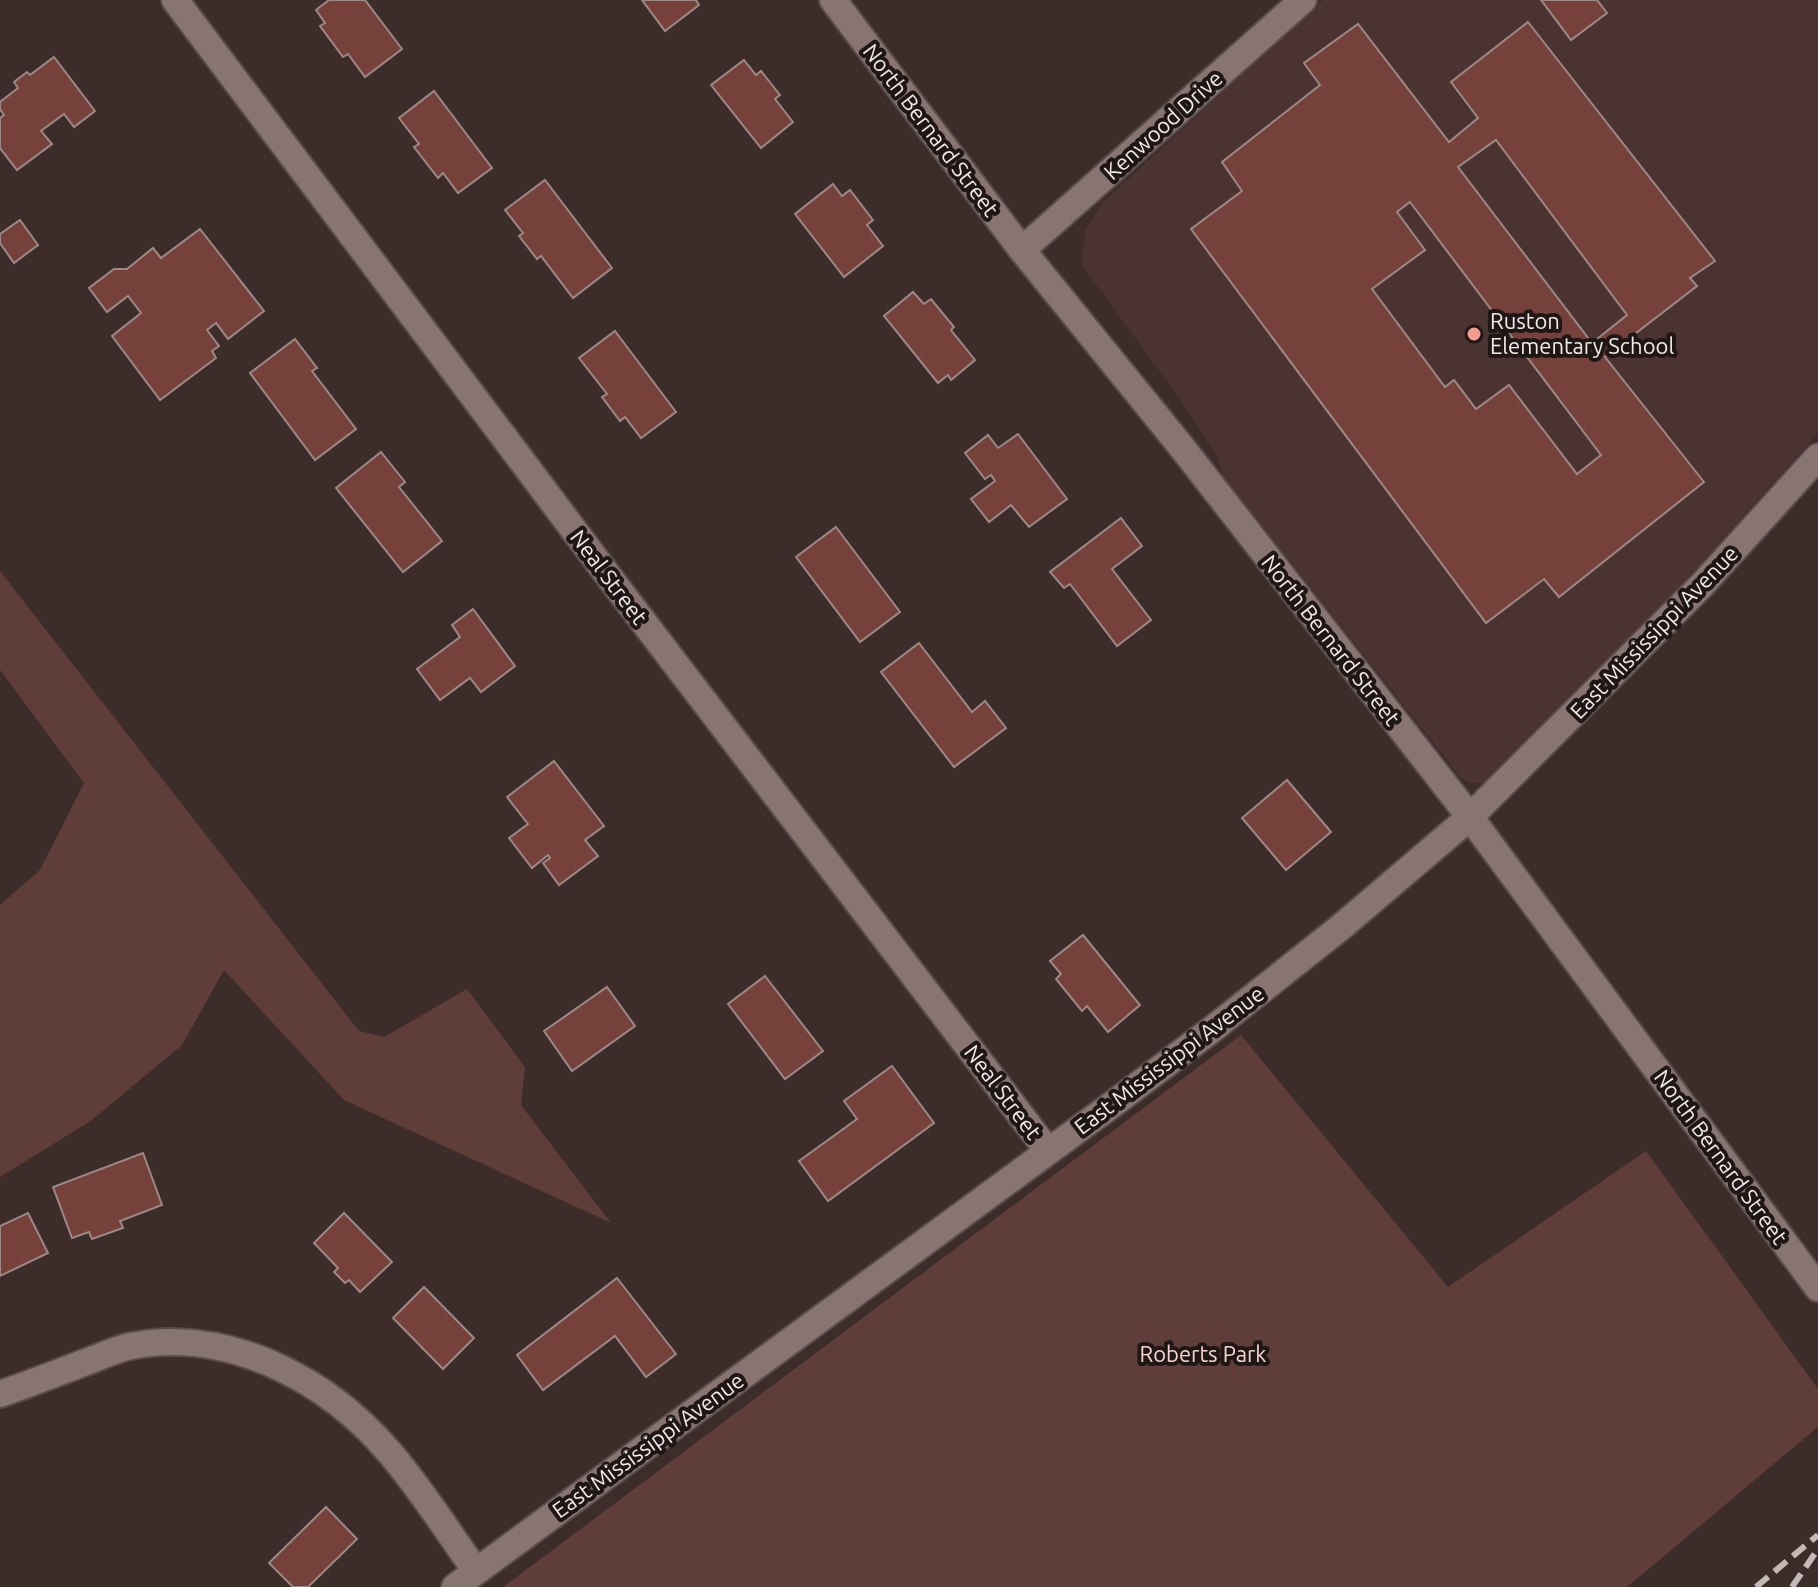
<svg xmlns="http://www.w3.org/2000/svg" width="1818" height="1587" font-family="Ubuntu,sans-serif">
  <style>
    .built { fill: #4a3330 }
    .green { fill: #5f3d39 }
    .building { fill: #77413b; stroke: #9c8986; stroke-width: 2; fill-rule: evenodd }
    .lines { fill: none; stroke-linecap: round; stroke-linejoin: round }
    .street-casing { stroke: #594c4a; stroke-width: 30 }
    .street { stroke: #887572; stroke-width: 26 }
    .rail { stroke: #c4b9b7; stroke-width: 6; stroke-dasharray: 16 8; stroke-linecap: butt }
    .poi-dot { fill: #f59c91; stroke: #1e1716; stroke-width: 3 }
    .labels { text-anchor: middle; stroke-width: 8; stroke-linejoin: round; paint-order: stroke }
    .street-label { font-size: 22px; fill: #f3e9e7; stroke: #1e1716 }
    .poi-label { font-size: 22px; fill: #f3e9e7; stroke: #1e1716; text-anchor: start }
    .park-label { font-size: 22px; fill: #f9d4cf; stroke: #1e1716 }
  </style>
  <rect width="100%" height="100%" fill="#3c2d2a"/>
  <polygon class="built" points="1323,0 1818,0 1818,433 1657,612 1489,780 1482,783 1470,783 1462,779 1223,476 1219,459 1180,399 1081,264 1086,229 1102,203"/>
  <g class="green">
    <polygon points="0,571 359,1031 384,1037 467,989 525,1067 521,1105 611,1223 344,1100 224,970 182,1045 92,1120 0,1177 0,905 40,870 84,783 0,670"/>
    <polygon points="1241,1035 1448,1287 1646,1151 1818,1389 1818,1427 1627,1587 503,1587"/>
  </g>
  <g class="building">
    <polygon points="329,0 365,0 402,49 365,77 348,54 343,57 320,26 325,23 316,10"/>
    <polygon points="642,0 696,0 699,5 665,31"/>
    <polygon points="1541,0 1597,0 1607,13 1571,40"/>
    <path d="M1528,22L1715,261L1690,278L1697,286L1605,357L1704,482L1559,597L1544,579L1486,623L1191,229L1242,191L1222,162L1320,85L1304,63L1358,24L1449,142L1478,118L1451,82ZM1496,140L1627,315L1592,343L1458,167ZM1410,202L1601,455L1577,474L1509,385L1476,409L1454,380L1445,387L1372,289L1425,250L1397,212Z"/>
    <polygon points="54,57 95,111 74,127 64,114 41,131 52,144 17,170 0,148 0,118 4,115 0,109 0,102 18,88 14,82 27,72 30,75"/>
    <polygon points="744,60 756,75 761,71 780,95 775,99 793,122 761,148 711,85"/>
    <polygon points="434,91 492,168 458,193 443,173 438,178 414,147 419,144 399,118"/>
    <polygon points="545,180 612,268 573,298 541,256 537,259 519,236 523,233 505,210"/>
    <polygon points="833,184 842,196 850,190 873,220 867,225 883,246 844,277 795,214"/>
    <polygon points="20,220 38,245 14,263 0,243 0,234"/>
    <polygon points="200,229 264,311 228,339 216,323 207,330 219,346 212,351 216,358 160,400 112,336 141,313 128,296 107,312 89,288 114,269 127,269 153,248 161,258"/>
    <polygon points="913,292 924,304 931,299 954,327 951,330 975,360 951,380 948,375 938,383 884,316"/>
    <polygon points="615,331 676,412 641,438 625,417 620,421 602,397 607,394 579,358"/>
    <polygon points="295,339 317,368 312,371 356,429 315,460 250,373"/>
    <polygon points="1018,434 1067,499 1029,527 1011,505 989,522 971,499 995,481 991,475 985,479 965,453 988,435 998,448"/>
    <polygon points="381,452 405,482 399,487 442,541 403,572 336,488"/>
    <polygon points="1121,518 1142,546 1112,569 1151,620 1117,646 1070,584 1064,588 1050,572"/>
    <polygon points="836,527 900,612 860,642 796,557"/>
    <polygon points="473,609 515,666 481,692 470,678 440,700 417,669 460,637 452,625"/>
    <polygon points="919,643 972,712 985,701 1006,728 954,767 881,672"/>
    <polygon points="554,761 604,826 585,840 598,856 559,885 543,863 550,858 548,855 532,868 509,838 528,824 507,797"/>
    <polygon points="1287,780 1331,832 1286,870 1242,818"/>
    <polygon points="1083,935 1140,1005 1108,1032 1087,1006 1082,1011 1056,979 1061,974 1050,961"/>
    <polygon points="765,976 823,1051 785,1079 728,1004"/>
    <polygon points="607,987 635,1026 572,1071 544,1031"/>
    <polygon points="892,1066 934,1123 828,1201 799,1161 857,1119 844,1101"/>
    <polygon points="143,1153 162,1205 120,1221 123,1228 92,1239 89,1232 72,1238 53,1187"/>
    <polygon points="28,1213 48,1253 0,1276 0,1226"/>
    <polygon points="344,1213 392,1262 360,1292 349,1280 345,1283 334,1272 338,1268 314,1243"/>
    <polygon points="617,1278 676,1354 646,1377 615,1336 543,1390 517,1355"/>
    <polygon points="424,1287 474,1338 443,1369 393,1318"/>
    <polygon points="326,1507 357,1539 308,1587 293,1587 269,1563"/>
  </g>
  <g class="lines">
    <g class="street-casing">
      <g id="street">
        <polyline points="175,0 616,586 1048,1151"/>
        <polyline points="833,0 1022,250 1184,450 1470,817 1818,1288"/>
        <polyline points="1022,250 1303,0"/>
        <path d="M0,1394C29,1384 57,1373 86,1362C100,1357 116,1349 131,1346C229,1327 328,1380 390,1453C421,1489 448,1532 476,1571"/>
        <polyline points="455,1587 1113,1104 1210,1031 1341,927 1470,817 1702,585 1818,457"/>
      </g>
    </g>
    <use href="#street" class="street"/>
    <g class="rail">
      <polyline points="1756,1587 1818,1535"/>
      <polyline points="1792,1587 1818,1549"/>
    </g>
  </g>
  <circle class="poi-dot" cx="1474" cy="334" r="8"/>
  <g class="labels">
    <g class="street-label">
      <text transform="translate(1163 125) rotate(-42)" y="8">Kenwood Drive</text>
      <text transform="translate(931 130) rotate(53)" y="8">North Bernard Street</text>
      <text transform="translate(609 577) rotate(53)" y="8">Neal Street</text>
      <text transform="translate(1654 632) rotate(-46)" y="8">East Mississippi Avenue</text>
      <text transform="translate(1331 640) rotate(52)" y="8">North Bernard Street</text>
      <text transform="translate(1169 1060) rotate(-37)" y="8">East Mississippi Avenue</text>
      <text transform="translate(1003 1092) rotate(53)" y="8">Neal Street</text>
      <text transform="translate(1721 1157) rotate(54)" y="8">North Bernard Street</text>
      <text transform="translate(648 1445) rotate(-36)" y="8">East Mississippi Avenue</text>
    </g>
    <g class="poi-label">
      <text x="1490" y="329">Ruston<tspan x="1490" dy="25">Elementary School</tspan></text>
    </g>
    <g class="park-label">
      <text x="1203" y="1362">Roberts Park</text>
    </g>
  </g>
</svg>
